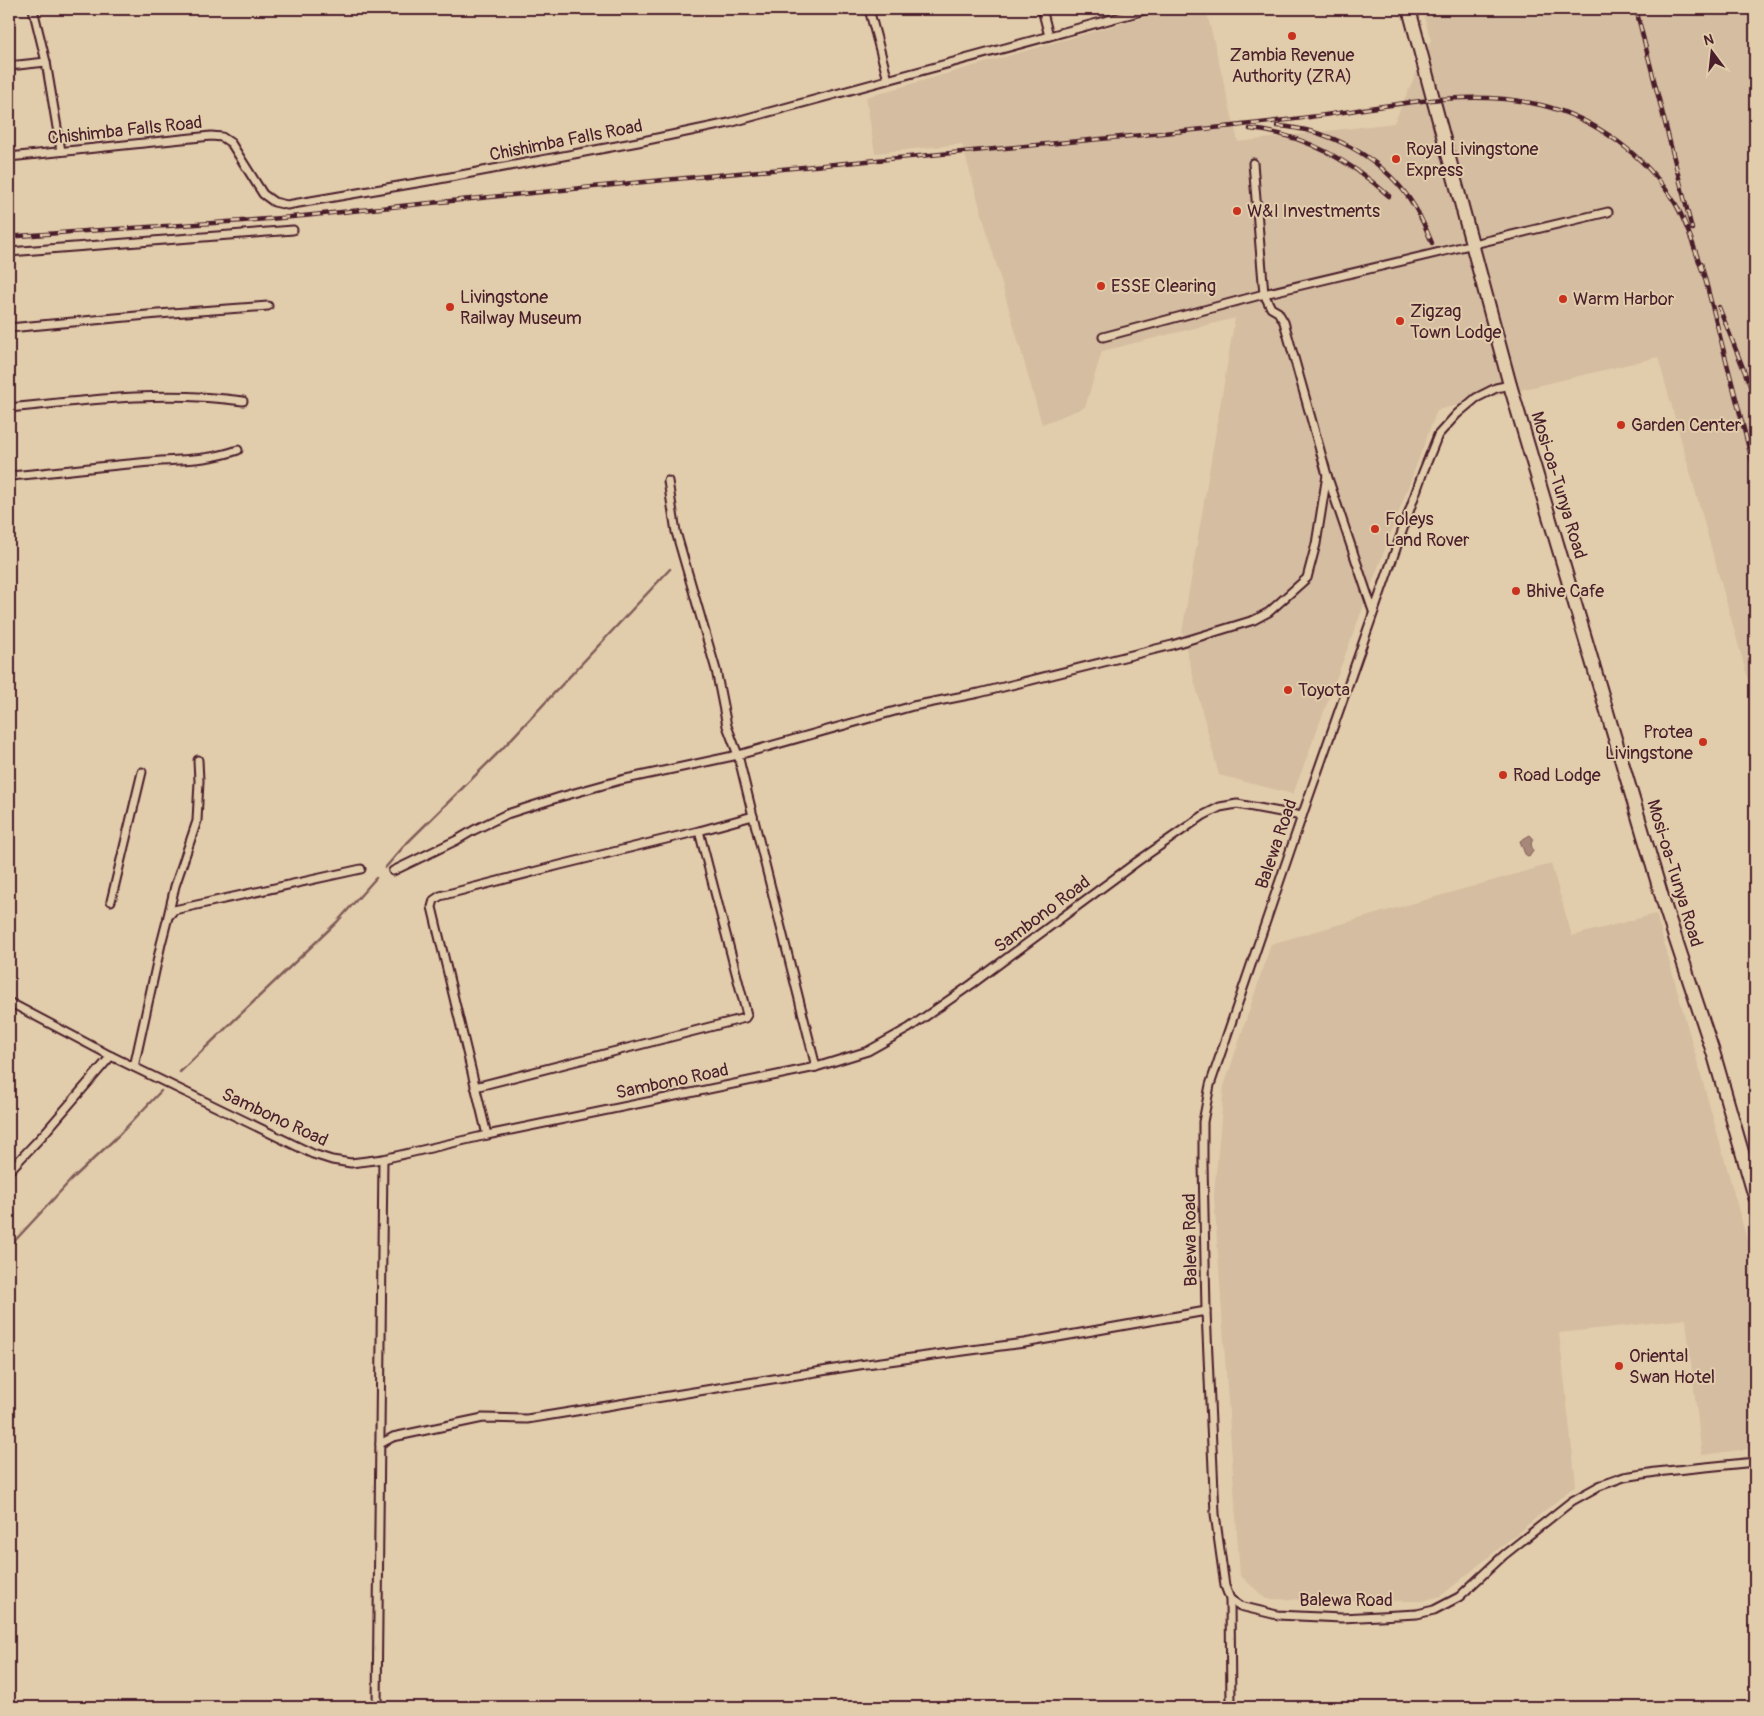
<svg xmlns="http://www.w3.org/2000/svg" width="1764" height="1716" font-family="Pangolin,sans-serif">
  <style>
    .built { fill: #d4bda0 }
    .water { fill: #a68778; stroke: #815d59 }
    .lines { fill: none; stroke-linecap: round; stroke-linejoin: round }
    .stream { stroke: #815d59; stroke-width: 2.5 }
    .street-casing { stroke: #4a1f2b; stroke-width: 11 }
    .highway-casing { stroke: #4a1f2b; stroke-width: 16 }
    .street { stroke: #e1ccab; stroke-width: 7 }
    .highway { stroke: #e1ccab; stroke-width: 12 }
    .rail-casing { stroke: #4a1f2b; stroke-width: 4.5 }
    .rail { stroke: #e1ccab; stroke-width: 2.5; stroke-dasharray: 8; stroke-linecap: butt }
    .poi-dot { fill: #c8321e; stroke: #e1ccab; stroke-width: 2 }
    .labels { text-anchor: middle; stroke-width: 4; stroke-linejoin: round; paint-order: stroke }
    .poi-label { font-size: 18px; fill: #4a1f2b; stroke: #e1ccab; text-anchor: start }
    .street-label { font-size: 18px; fill: #4a1f2b; stroke: #e1ccab }
  </style>
  <rect width="100%" height="100%" fill="#e1ccab"/>
  <filter id="ink" filterUnits="userSpaceOnUse"><feTurbulence type="fractalNoise" baseFrequency=".02" numOctaves="2"/><feDisplacementMap in="SourceGraphic" scale="10" xChannelSelector="R" yChannelSelector="G"/><feConvolveMatrix kernelMatrix="1 2 1 2 8 2 1 2 1" color-interpolation-filters="sRGB"/></filter>
  <g filter="url(#ink)">
    <g class="built">
      <polygon points="1172,9 1206,9 1238,142 1394,123 1431,40 1422,9 1755,9 1755,704 1658,357 1437,410 1293,794 1219,775 1182,633 1235,318 1102,351 1085,407 1042,424 962,144 875,153 866,97"/>
      <polygon points="1551,864 1572,936 1656,914 1755,1269 1755,1448 1702,1455 1686,1319 1559,1333 1576,1485 1441,1596 1421,1601 1266,1599 1240,1575 1214,1195 1224,1087 1271,944"/>
    </g>
    <polygon class="water" points="1530,835 1533,838 1531,844 1533,851 1529,857 1525,854 1520,841"/>
    <g class="lines">
      <g class="stream">
        <polyline points="385,868 405,845 501,750 670,569"/>
        <polyline points="180,1072 337,922 376,878"/>
        <polyline points="9,1247 71,1180 118,1136 161,1091"/>
      </g>
      <g class="street-casing">
        <g id="street">
          <polyline points="33,9 46,62 61,151"/>
          <polyline points="869,9 888,80"/>
          <polyline points="1042,9 1049,36"/>
          <polyline points="9,66 46,62"/>
          <polyline points="9,157 211,136 222,137 231,143 263,194 274,202 287,205 434,180 638,142 729,123 1149,9"/>
          <polyline points="1253,163 1264,294 1271,308 1278,312 1284,322 1327,475 1373,611"/>
          <polyline points="9,252 293,230"/>
          <polyline points="9,328 158,314 268,306"/>
          <polyline points="1103,337 1264,294 1608,212"/>
          <polyline points="1510,385 1496,388 1476,398 1457,414 1438,435 1423,472 1302,816 1210,1085 1203,1122 1203,1163 1206,1311 1215,1514 1225,1586 1230,1599 1240,1606 1277,1615 1342,1618 1417,1614 1434,1610 1459,1597 1504,1555 1572,1501 1599,1486 1624,1477 1656,1472 1755,1462"/>
          <path d="M9,408C86,400 166,390 243,401"/>
          <path d="M9,476C56,472 103,466 151,462C182,459 207,461 238,450"/>
          <polyline points="668,481 676,532 716,670 727,726 738,755 753,816 816,1067"/>
          <polyline points="393,871 457,840 474,830 507,814 560,797 621,780 738,755 913,706 979,693 1172,645 1254,620 1269,612 1307,578 1316,544 1327,475"/>
          <polyline points="111,901 142,772"/>
          <polyline points="168,916 175,886 197,821 199,781 198,760"/>
          <polyline points="9,1002 111,1056 313,1154 332,1160 351,1163 383,1159 487,1135 816,1067 868,1051 909,1028 972,984 1138,861 1204,815 1220,807 1237,804 1302,816"/>
          <polyline points="134,1067 161,944 168,917 174,910 361,869"/>
          <polyline points="475,1087 745,1018 747,1015 699,831"/>
          <polyline points="487,1135 432,907 434,900 440,896 560,865 699,831 753,816"/>
          <polyline points="9,1171 42,1136 111,1056"/>
          <polyline points="380,1444 393,1437 483,1418 527,1419 859,1365 1024,1343 1206,1311"/>
          <polyline points="1230,1599 1231,1707"/>
          <polyline points="377,1707 383,1159"/>
        </g>
      </g>
      <g class="highway-casing">
        <polyline id="highway" points="1409,9 1510,385 1665,907 1714,1055 1755,1197"/>
      </g>
      <use href="#street" class="street"/>
      <use href="#highway" class="highway"/>
      <g class="rail-casing">
        <g id="rail">
          <polyline points="1636,9 1692,229"/>
          <path d="M1277,126C1329,129 1379,156 1409,198C1419,212 1426,228 1432,243"/>
          <path d="M1250,129C1304,134 1349,160 1389,196"/>
          <path d="M9,237C107,228 205,225 303,216C413,205 523,193 633,183C799,167 966,152 1132,136C1192,130 1251,125 1310,117C1386,107 1466,87 1541,105C1595,118 1646,156 1675,203C1687,223 1694,248 1702,270"/>
          <polyline points="1701,263 1755,472"/>
          <polyline points="1719,307 1755,398"/>
        </g>
      </g>
      <use href="#rail" class="rail"/>
    </g>
  </g>
  <g class="poi-dot">
    <circle cx="1292" cy="36" r="5"/>
    <circle cx="1396" cy="159" r="5"/>
    <circle cx="1237" cy="211" r="5"/>
    <circle cx="1101" cy="286" r="5"/>
    <circle cx="1563" cy="299" r="5"/>
    <circle cx="450" cy="307" r="5"/>
    <circle cx="1400" cy="321" r="5"/>
    <circle cx="1621" cy="425" r="5"/>
    <circle cx="1375" cy="529" r="5"/>
    <circle cx="1516" cy="591" r="5"/>
    <circle cx="1288" cy="690" r="5"/>
    <circle cx="1703" cy="742" r="5"/>
    <circle cx="1503" cy="775" r="5"/>
    <circle cx="1619" cy="1366" r="5"/>
  </g>
  <g class="labels">
    <g class="poi-label">
      <text x="1292" y="61" text-anchor="middle">Zambia Revenue<tspan x="1292" dy="21">Authority (ZRA)</tspan></text>
      <text x="1406" y="155">Royal Livingstone<tspan x="1406" dy="21">Express</tspan></text>
      <text x="1247" y="217">W&amp;I Investments</text>
      <text x="1111" y="292">ESSE Clearing</text>
      <text x="460" y="303">Livingstone<tspan x="460" dy="21">Railway Museum</tspan></text>
      <text x="1573" y="305">Warm Harbor</text>
      <text x="1410" y="317">Zigzag<tspan x="1410" dy="21">Town Lodge</tspan></text>
      <text x="1631" y="431">Garden Center</text>
      <text x="1385" y="525">Foleys<tspan x="1385" dy="21">Land Rover</tspan></text>
      <text x="1526" y="597">Bhive Cafe</text>
      <text x="1298" y="696">Toyota</text>
      <text x="1693" y="738" text-anchor="end">Protea<tspan x="1693" dy="21">Livingstone</tspan></text>
      <text x="1513" y="781">Road Lodge</text>
      <text x="1629" y="1362">Oriental<tspan x="1629" dy="21">Swan Hotel</tspan></text>
    </g>
    <g class="street-label">
      <text transform="translate(125 130) rotate(-6)" y="6">Chishimba Falls Road</text>
      <text transform="translate(566 140) rotate(-11)" y="6">Chishimba Falls Road</text>
      <text transform="translate(1559 485) rotate(73)" y="6">Mosi-oa-Tunya Road</text>
      <text transform="translate(1276 844) rotate(-71)" y="6">Balewa Road</text>
      <text transform="translate(1675 873) rotate(73)" y="6">Mosi-oa-Tunya Road</text>
      <text transform="translate(1042 914) rotate(-37)" y="6">Sambono Road</text>
      <text transform="translate(672 1081) rotate(-12)" y="6">Sambono Road</text>
      <text transform="translate(275 1117) rotate(25)" y="6">Sambono Road</text>
      <text transform="translate(1190 1240) rotate(-91)" y="6">Balewa Road</text>
      <text x="1346" y="1606">Balewa Road</text>
    </g>
  </g>
  <rect width="1764" height="1716" fill="none" stroke="#e1ccab" stroke-width="30"/>
  <rect x="15" y="15" width="1734" height="1686" fill="none" stroke="#4a1f2b" stroke-width="2" filter="url(#ink)"/>
  <g transform="translate(1712 52) rotate(345)" stroke="#e1ccab" stroke-width="4" paint-order="stroke">
  <path d="M0-4L9 19L0 12L-9 19Z" fill="#4a1f2b"/>
  <text y="-8" font-size="14" font-weight="bold" text-anchor="middle" fill="#4a1f2b">N</text>
  </g>
</svg>
